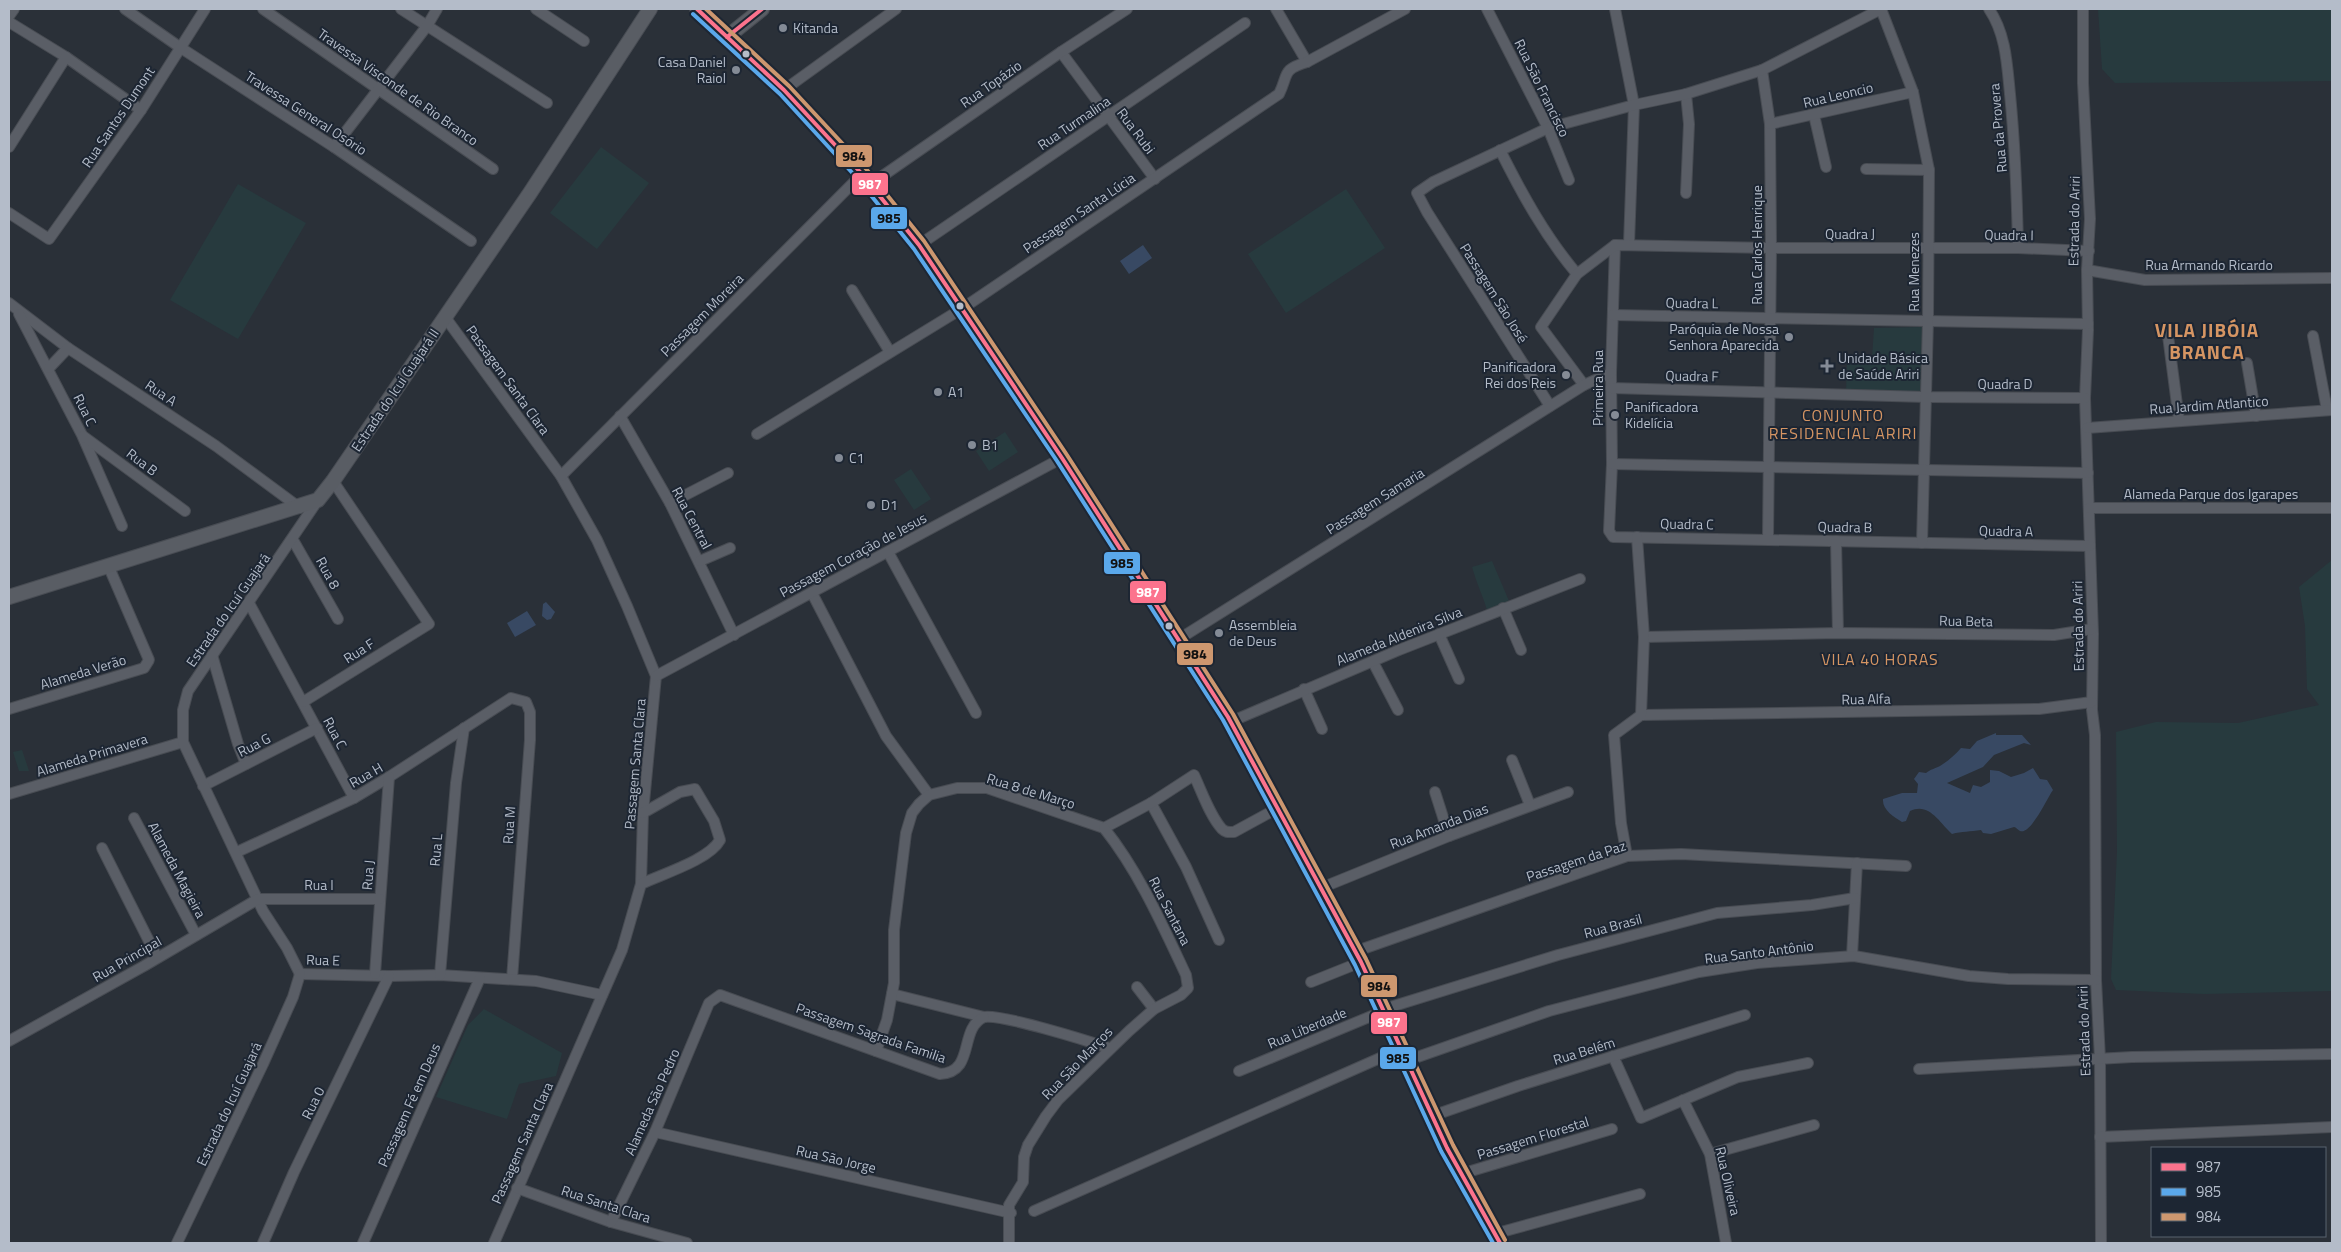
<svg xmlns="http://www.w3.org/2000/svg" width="2341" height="1252" font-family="'Titillium Web',sans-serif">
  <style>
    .green { fill: #273a3e }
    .water { fill: #384963 }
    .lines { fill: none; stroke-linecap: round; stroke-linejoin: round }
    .street-casing { stroke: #484c53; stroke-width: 12 }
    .secondary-casing { stroke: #484c53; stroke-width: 16 }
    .street { stroke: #5a5e66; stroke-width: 10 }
    .secondary { stroke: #595d64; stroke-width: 14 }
    .bus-1-casing { stroke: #1d2633; stroke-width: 8 }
    .bus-2-casing { stroke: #1d2633; stroke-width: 8 }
    .bus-3-casing { stroke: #1d2633; stroke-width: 8 }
    .bus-1 { stroke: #fc738d; stroke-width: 4 }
    .bus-2 { stroke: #5aa8eb; stroke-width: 4 }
    .bus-3 { stroke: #cd976f; stroke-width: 4 }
    .poi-dot { fill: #848b96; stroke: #1d2633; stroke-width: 2 }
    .bus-dot { fill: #b4bcc9; stroke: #1d2633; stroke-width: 2 }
    .labels { text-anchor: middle; stroke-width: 4; stroke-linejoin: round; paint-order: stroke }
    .poi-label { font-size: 14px; fill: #b4bcc9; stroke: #1d2633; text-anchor: start }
    .street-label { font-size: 14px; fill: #b4bcc9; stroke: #1d2633 }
    .quarter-label { font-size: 16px; letter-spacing: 1px; fill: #d59563; stroke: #1d2633 }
    .district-label { font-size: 19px; font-weight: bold; letter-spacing: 1px; fill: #d59563; stroke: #1d2633 }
    .line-badge { stroke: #1d2633; stroke-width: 2 }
    .badge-label { font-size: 14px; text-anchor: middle; font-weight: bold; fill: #fff }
    .pale-badge-label { font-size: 14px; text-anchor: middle; font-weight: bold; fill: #111 }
  </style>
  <rect width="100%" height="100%" fill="#2a3038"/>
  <g class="green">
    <polygon points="2098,9 2332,9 2332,81 2115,83 2102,69"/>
    <polygon points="601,147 649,183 597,249 550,213"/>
    <polygon points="238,184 306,223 238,339 170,300"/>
    <polygon points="1346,189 1385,248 1286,313 1248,254"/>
    <polygon points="1922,327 1923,393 1846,393 1847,357 1872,358 1874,328"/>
    <polygon points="1005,432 1018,452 989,471 976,451"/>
    <polygon points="911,469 931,499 914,510 894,480"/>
    <polygon points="2332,560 2332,991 2204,994 2116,990 2111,979 2117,852 2116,732 2156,722 2238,723 2319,705 2307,689 2305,626 2299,587"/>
    <path d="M1492,561L1509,601L1487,610C1483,596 1476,582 1472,567Z"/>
    <polygon points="22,750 29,771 19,771 13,752"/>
    <polygon points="484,1009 562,1053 556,1076 519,1084 507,1119 436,1097 468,1025"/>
  </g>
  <g class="water">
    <polygon points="1143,245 1152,258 1129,274 1120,261"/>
    <polygon points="546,602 555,612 551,619 547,620 542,616 543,604"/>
    <polygon points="527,611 536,625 515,637 507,623"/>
    <path d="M1996,733V735H2022L2031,745L2024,743L1994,755L1983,767L1947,783L1970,793L1973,785L1981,787L1990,782V770L1999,771L2011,777L2024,773L2033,768L2040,779L2047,780L2053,790C2047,798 2031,835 2020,831C2018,830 2016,827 2014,827L1991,834L1983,833L1981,830C1970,832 1962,831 1952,834C1939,822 1929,802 1910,811L1906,821L1902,822C1894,817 1882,810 1883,799L1902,793H1917L1918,784L1914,779L1919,772L1926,773C1931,769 1934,769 1940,766C1948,761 1955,755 1961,748L1970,749L1977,741Z"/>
  </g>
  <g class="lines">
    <g class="street-casing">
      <g id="street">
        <polyline points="125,9 181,48 334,147 471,241"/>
        <polyline points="263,9 493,169"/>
        <polyline points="401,9 547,103"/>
        <polyline points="536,9 584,41"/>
        <polyline points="1276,9 1307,62"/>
        <polyline points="1487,9 1548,128 1569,180"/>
        <polyline points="1615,9 1634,105 1629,244"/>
        <path d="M1989,9C2006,34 2007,64 2010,94C2015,145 2017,197 2018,248"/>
        <polyline points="2083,9 2083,83 2090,219 2087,270 2088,330 2085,398 2093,634 2092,710 2095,735 2096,980 2100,1059 2101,1243"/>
        <polyline points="9,16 14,9"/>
        <polyline points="9,22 66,57 141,110"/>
        <polyline points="1061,52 1155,179"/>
        <polyline points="1762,70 1770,124 1771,248 1768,539"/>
        <polyline points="784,90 896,9"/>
        <polyline points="1686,94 1689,124 1686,193"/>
        <polyline points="1814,115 1826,167"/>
        <polyline points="1770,124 1913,92"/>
        <polyline points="9,147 66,57"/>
        <polyline points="334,147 427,26 437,9"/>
        <path d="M1500,150C1522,194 1545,236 1577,274"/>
        <polyline points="1866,169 1929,170"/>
        <polyline points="871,184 1061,52 1127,9"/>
        <polyline points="9,213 49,239 141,110 205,9"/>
        <polyline points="919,245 1245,23"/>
        <polyline points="1615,245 1611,373 1612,464 1609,531 1613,537 2090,546"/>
        <polyline points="2087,270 2145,280 2332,278"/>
        <polyline points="852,290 890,352"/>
        <polyline points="9,303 68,348 216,446 300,508"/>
        <polyline points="19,314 82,435 122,526"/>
        <polyline points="1613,315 2088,324"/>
        <polyline points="445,317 561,476 597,540 627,606 656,676 643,813 641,884 622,950 494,1243"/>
        <polyline points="2167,328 2179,420"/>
        <polyline points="2313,336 2327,410"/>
        <polyline points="2247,363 2256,416"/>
        <polyline points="49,368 68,348"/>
        <polyline points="1584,385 1541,327 1577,274 1615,245 1771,248 2018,248 2089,251"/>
        <polyline points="1611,388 1926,397 2085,398"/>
        <polyline points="1550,406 1427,212 1417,193 1433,182 1548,128 1634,105 1686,94 1762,70 1881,9 1913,92 1929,170 1928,320 1922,543"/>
        <polyline points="620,416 670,503 734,635"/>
        <polyline points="2087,428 2332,410"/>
        <path d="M757,434L963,308L1279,94C1289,74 1281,70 1307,62L1405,9"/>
        <polyline points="83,436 185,511"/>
        <polyline points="1612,464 2088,473"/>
        <polyline points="561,476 862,174"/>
        <polyline points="670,503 728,473"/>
        <polyline points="2089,508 2332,508"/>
        <polyline points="293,540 338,619"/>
        <polyline points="1836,541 1838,633"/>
        <polyline points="888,552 976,713"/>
        <polyline points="700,561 730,548"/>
        <polyline points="812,593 886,736 929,795"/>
        <polyline points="249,603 354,798"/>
        <polyline points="1503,608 1521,650"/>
        <polyline points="1439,634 1459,679"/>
        <polyline points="1644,637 1838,633 2054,635 2092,629"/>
        <polyline points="1179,639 1584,385 1611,373"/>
        <polyline points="212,655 238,744 246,764"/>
        <polyline points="1373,662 1398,710"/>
        <polyline points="656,676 1062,458"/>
        <polyline points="1304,689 1322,729"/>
        <polyline points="303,702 429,624 333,481"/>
        <polyline points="9,709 144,668 149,660 108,565"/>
        <polyline points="1641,715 2039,709 2092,702"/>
        <polyline points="1230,722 1399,650 1580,579"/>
        <polyline points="1512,760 1530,805"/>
        <polyline points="203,786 317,728"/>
        <polyline points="1435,792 1449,836"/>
        <polyline points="9,794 183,742"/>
        <polyline points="1151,803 1186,867 1219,940"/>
        <polyline points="134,818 196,935"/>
        <polyline points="102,848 157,957"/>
        <polyline points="237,852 354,798 389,777 511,698 526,702 530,712 530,740 512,979"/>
        <polyline points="1627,856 1621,823 1614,735 1641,715 1644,637 1637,537"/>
        <path d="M641,884C662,874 709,860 720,840L714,821L695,789L680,792L643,813"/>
        <polyline points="1321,888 1449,836 1568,792"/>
        <polyline points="1354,952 1627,856 1681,854 1906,866"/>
        <polyline points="1852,956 1857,863"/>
        <polyline points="300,974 287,948 263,911 183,742 183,710 188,691 318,500"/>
        <polyline points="300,974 389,976 440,975 536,981 602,995"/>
        <polyline points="375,974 389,777"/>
        <polyline points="440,975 456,783 464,728"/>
        <polyline points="1311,982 1361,962"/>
        <polyline points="1137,987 1154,1009"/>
        <path d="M892,994L984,1017C1002,1014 1088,1041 1109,1048"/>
        <polyline points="9,1041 144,966 258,899 380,899"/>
        <path d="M876,1051L887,1020L894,983V930L906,833L912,813L919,804L929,795L957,788H987L1104,828L1151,803L1194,775C1202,792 1210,816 1222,829C1226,833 1229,832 1234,832L1278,808"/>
        <polyline points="1613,1056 1641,1118 1738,1077 1808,1063"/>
        <polyline points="1406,1061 1549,1011 1699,972 1757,963 1854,956 1969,976 2008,979 2096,980"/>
        <polyline points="1919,1069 2132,1057 2332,1054"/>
        <polyline points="1239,1071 1374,1015 1384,1009 1558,955 1717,913 1812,905 1855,898"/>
        <polyline points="1683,1100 1710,1154 1726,1243"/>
        <polyline points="1432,1116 1518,1086 1745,1015"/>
        <polyline points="655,1132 1011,1213"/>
        <polyline points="2100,1137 2332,1127"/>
        <polyline points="1710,1154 1814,1125"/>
        <polyline points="1461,1174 1612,1129"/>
        <polyline points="517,1188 611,1222 687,1243"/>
        <polyline points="1034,1211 1380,1058 1400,1047"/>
        <path d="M611,1222L655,1132L709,1003L720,995L940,1074C976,1072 958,1029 984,1017"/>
        <polyline points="1494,1234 1640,1194"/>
        <polyline points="177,1243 263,1064 293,997 300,974"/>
        <polyline points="263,1243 294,1172 389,976"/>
        <polyline points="363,1243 480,978"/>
        <path d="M1009,1243V1205L1023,1182L1024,1157L1028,1145L1046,1116L1058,1100L1129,1031L1154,1009L1181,995L1188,988L1186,975C1162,924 1139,872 1104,828"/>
      </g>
    </g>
    <g class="secondary-casing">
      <g id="secondary">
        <polyline points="697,9 784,90 862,174 919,245 961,305 1062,458 1228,717 1361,962 1447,1148 1500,1243"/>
        <polyline points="727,37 762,9"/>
        <polyline points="9,597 318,500 333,481 530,193 650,9"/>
      </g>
    </g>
    <use href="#street" class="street"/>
    <use href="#secondary" class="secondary"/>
    <g class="bus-1-casing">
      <g id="bus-1">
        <polyline points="697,9 784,90 862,174 919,245 1062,458 1228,717 1361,962 1447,1148 1500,1243"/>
        <polyline points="727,37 762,9"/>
      </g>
    </g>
    <g class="bus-2-casing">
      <polyline id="bus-2" points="693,14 780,94 857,178 914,249 1057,461 1223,720 1355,965 1441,1151 1493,1243"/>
    </g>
    <g class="bus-3-casing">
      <polyline id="bus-3" points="706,9 789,86 867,170 924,241 1067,455 1233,714 1366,959 1453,1145 1505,1240"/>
    </g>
    <use href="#bus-1" class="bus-1"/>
    <use href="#bus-2" class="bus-2"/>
    <use href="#bus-3" class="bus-3"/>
  </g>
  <g class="poi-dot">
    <circle cx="783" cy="28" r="5"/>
    <circle cx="736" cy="70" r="5"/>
    <circle cx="1789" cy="337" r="5"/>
    <path d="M1824.5 358.5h5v5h5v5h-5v5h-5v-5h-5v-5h5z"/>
    <circle cx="1566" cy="375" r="5"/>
    <circle cx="938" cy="392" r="5"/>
    <circle cx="1615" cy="415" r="5"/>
    <circle cx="972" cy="445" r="5"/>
    <circle cx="839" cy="458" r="5"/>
    <circle cx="871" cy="505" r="5"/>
    <circle cx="1219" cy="633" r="5"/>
  </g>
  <g class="bus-dot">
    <circle cx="746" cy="54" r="4.5"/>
    <circle cx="960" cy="306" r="4.5"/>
    <circle cx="1169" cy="626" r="4.5"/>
  </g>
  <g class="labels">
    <g class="poi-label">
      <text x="793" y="33">Kitanda</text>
      <text x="726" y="67" text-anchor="end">Casa Daniel<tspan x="726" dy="16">Raiol</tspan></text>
      <text x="1779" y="334" text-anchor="end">Paróquia de Nossa<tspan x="1779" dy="16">Senhora Aparecida</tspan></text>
      <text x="1838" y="363">Unidade Básica<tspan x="1838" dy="16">de Saúde Ariri</tspan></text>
      <text x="1556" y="372" text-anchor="end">Panificadora<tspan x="1556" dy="16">Rei dos Reis</tspan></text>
      <text x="948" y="397">A1</text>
      <text x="1625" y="412">Panificadora<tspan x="1625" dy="16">Kidelícia</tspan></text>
      <text x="982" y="450">B1</text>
      <text x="849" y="463">C1</text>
      <text x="881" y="510">D1</text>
      <text x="1229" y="630">Assembleia<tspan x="1229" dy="16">de Deus</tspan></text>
    </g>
    <g class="street-label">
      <text transform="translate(991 84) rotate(-35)" y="5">Rua Topázio</text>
      <text transform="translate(398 87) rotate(35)" y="5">Travessa Visconde de Rio Branco</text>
      <text transform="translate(1542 88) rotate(64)" y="5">Rua São Francisco</text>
      <text transform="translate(1838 95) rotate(-13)" y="5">Rua Leoncio</text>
      <text transform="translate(306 113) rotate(33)" y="5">Travessa General Osório</text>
      <text transform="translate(118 117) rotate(-56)" y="5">Rua Santos Dumont</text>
      <text transform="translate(1074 123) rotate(-34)" y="5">Rua Turmalina</text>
      <text transform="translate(1998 128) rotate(-95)" y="5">Rua da Provera</text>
      <text transform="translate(1136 131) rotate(53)" y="5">Rua Rubi</text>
      <text transform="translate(1079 213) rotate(-34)" y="5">Passagem Santa Lúcia</text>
      <text transform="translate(2074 221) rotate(-89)" y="5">Estrada do Ariri</text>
      <text x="1850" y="239">Quadra J</text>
      <text transform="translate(2009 235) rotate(1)" y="5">Quadra I</text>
      <text transform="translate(1757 245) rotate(-90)" y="5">Rua Carlos Henrique</text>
      <text x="2209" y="270">Rua Armando Ricardo</text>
      <text transform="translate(1914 272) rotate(-90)" y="5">Rua Menezes</text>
      <text transform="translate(1494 293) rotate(58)" y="5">Passagem São José</text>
      <text transform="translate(1692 303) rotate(1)" y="5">Quadra L</text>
      <text transform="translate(702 315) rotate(-45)" y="5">Passagem Moreira</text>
      <text transform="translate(1692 376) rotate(1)" y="5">Quadra F</text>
      <text transform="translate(508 380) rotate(54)" y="5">Passagem Santa Clara</text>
      <text x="2005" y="389">Quadra D</text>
      <text transform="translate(1598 388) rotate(-90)" y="5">Primeira Rua</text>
      <text transform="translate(395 390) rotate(-56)" y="5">Estrada do Icui Guajará II</text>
      <text transform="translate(161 393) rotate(34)" y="5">Rua A</text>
      <text transform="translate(2209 405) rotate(-4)" y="5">Rua Jardim Atlantico</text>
      <text transform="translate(85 410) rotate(64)" y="5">Rua C</text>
      <text transform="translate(142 462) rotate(37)" y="5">Rua B</text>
      <text x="2211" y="499">Alameda Parque dos Igarapes</text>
      <text transform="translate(1375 501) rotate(-32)" y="5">Passagem Samaria</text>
      <text transform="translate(692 518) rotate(62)" y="5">Rua Central</text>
      <text transform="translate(1687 524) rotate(1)" y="5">Quadra C</text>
      <text transform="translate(1845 527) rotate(1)" y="5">Quadra B</text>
      <text transform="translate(2006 531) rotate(1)" y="5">Quadra A</text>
      <text transform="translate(853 555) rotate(-28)" y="5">Passagem Coração de Jesus</text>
      <text transform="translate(328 573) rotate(61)" y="5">Rua 8</text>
      <text transform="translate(228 610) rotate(-55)" y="5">Estrada do Icuí Guajará</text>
      <text transform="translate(1966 621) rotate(1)" y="5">Rua Beta</text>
      <text transform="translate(2078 626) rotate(-91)" y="5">Estrada do Ariri</text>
      <text transform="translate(1399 636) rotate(-22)" y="5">Alameda Aldenira Silva</text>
      <text transform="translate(359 651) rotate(-32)" y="5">Rua F</text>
      <text transform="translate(83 672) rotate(-17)" y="5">Alameda Verão</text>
      <text transform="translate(1866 699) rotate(-1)" y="5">Rua Alfa</text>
      <text transform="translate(335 733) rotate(62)" y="5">Rua C</text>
      <text transform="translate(254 745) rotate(-27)" y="5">Rua G</text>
      <text transform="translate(92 755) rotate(-17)" y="5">Alameda Primavera</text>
      <text transform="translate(635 764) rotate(-85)" y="5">Passagem Santa Clara</text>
      <text transform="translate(366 775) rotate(-30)" y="5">Rua H</text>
      <text transform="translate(1031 791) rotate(17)" y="5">Rua 8 de Março</text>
      <text transform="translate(509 825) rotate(-86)" y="5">Rua M</text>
      <text transform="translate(1439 826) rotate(-21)" y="5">Rua Amanda Dias</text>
      <text transform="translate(436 850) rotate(-85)" y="5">Rua L</text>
      <text transform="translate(1576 861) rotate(-18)" y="5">Passagem da Paz</text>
      <text transform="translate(177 870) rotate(62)" y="5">Alameda Magieira</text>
      <text transform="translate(368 875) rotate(-85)" y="5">Rua J</text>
      <text x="319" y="890">Rua I</text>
      <text transform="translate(1170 911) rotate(63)" y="5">Rua Santana</text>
      <text transform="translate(1613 926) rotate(-15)" y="5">Rua Brasil</text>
      <text transform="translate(1759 952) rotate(-7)" y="5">Rua Santo Antônio</text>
      <text transform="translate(127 959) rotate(-30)" y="5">Rua Principal</text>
      <text transform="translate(323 960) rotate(2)" y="5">Rua E</text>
      <text transform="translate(1307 1028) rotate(-23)" y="5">Rua Liberdade</text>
      <text transform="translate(2084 1031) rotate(-92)" y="5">Estrada do Ariri</text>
      <text transform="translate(871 1033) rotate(19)" y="5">Passagem Sagrada Familia</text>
      <text transform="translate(1584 1051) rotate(-17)" y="5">Rua Belém</text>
      <text transform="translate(1077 1063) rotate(-46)" y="5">Rua São Marços</text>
      <text transform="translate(652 1102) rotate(-66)" y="5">Alameda São Pedro</text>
      <text transform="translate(313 1103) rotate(-64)" y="5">Rua 0</text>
      <text transform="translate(229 1104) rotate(-65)" y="5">Estrada do Icuí Guajará</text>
      <text transform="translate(409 1105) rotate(-66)" y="5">Passagem Fé em Deus</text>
      <text transform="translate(1533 1138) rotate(-17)" y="5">Passagem Florestal</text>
      <text transform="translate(522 1143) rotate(-66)" y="5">Passagem Santa Clara</text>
      <text transform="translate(836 1159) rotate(13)" y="5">Rua São Jorge</text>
      <text transform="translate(1728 1181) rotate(77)" y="5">Rua Oliveira</text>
      <text transform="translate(606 1204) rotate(18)" y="5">Rua Santa Clara</text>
    </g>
    <g class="quarter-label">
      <text x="1843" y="421">CONJUNTO<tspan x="1843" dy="18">RESIDENCIAL ARIRI</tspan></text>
      <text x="1880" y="665">VILA 40 HORAS</text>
    </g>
    <g class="district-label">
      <text x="2207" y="337">VILA JIBÓIA<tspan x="2207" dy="22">BRANCA</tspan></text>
    </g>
  </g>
  <g class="line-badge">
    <rect x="835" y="144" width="38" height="24" rx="5" fill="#cd976f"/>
    <rect x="851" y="172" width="38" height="24" rx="5" fill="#fc738d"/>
    <rect x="870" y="206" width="38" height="24" rx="5" fill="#5aa8eb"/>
    <rect x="1103" y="551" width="38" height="24" rx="5" fill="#5aa8eb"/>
    <rect x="1129" y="580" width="38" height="24" rx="5" fill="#fc738d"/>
    <rect x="1176" y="642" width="38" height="24" rx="5" fill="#cd976f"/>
    <rect x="1360" y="974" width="38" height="24" rx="5" fill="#cd976f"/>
    <rect x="1370" y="1011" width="38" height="24" rx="5" fill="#fc738d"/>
    <rect x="1379" y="1046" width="38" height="24" rx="5" fill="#5aa8eb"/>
  </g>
  <g class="badge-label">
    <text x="870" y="189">987</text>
    <text x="1148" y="597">987</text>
    <text x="1389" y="1027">987</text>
  </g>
  <g class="pale-badge-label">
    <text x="854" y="161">984</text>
    <text x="889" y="223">985</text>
    <text x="1122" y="568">985</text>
    <text x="1195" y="659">984</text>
    <text x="1379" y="991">984</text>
    <text x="1398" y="1063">985</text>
  </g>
  <rect width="2341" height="1252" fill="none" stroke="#b4bcc9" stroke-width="20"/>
  <rect x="2151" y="1147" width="175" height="90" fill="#1d2633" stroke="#59626f"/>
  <rect x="2161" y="1163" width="25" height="8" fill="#fc738d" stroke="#59626f"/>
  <text x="2196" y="1172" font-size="15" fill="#b4bcc9">987</text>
  <rect x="2161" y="1188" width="25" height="8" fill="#5aa8eb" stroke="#59626f"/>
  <text x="2196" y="1197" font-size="15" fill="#b4bcc9">985</text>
  <rect x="2161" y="1213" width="25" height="8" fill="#cd976f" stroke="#59626f"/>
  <text x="2196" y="1222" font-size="15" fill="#b4bcc9">984</text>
</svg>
